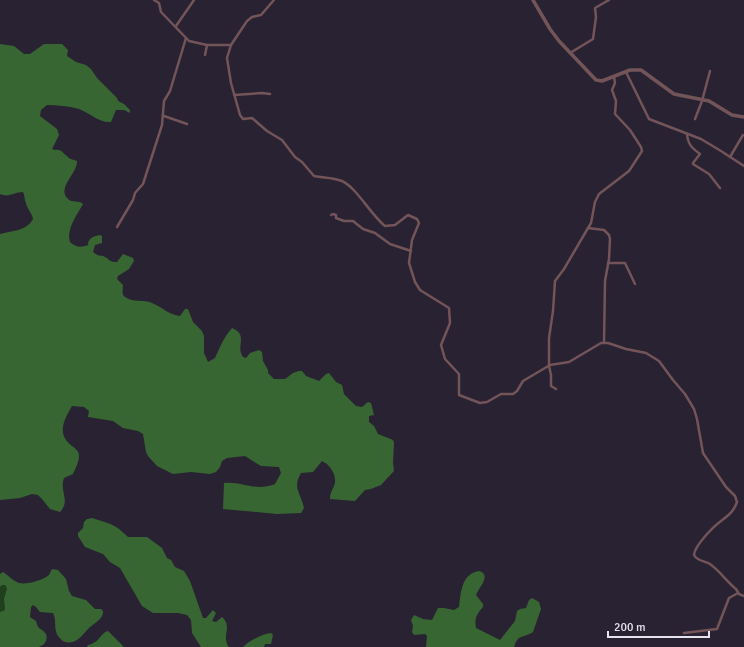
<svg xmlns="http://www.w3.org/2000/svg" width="744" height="647" font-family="Signika,sans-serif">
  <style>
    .green { fill: #203f1c }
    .forest { fill: #386633 }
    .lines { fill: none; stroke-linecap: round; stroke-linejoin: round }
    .minor { stroke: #735458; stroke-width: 2.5 }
    .tertiary { stroke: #735458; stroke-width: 3.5 }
  </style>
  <rect width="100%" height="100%" fill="#292232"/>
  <polygon class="green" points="2,585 5,585 7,588 4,599 5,610 0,612 0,587"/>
  <g class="forest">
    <path d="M0,44L14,46L24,54H30L44,44H62L68,50L67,56L76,62L86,65L91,69L97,78L117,98L118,101L124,104L130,110V113L124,110H116L111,122C99,123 90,113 79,109C68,106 57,105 47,105L41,110L40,116L57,129L59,135L52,149L55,150C62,149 62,153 67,156C69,159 74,160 77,161C78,173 56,188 68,199C72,203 79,200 83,204C77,215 66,229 70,242C75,247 81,248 88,245C88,238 94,236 100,235L102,236V243L95,245L93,252C100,258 100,254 105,257C110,260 110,262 117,262L123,254L133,258L134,261L129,269L118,276L117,279L123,285C123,289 121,294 125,297C133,303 144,299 152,303C162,307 169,315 180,316L185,309H188L193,322L202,331L204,336V353L208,362L215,358C220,347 224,337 232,328C249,335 235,346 243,357L246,358L250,353L259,350L262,352L263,361L268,370V373L274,379H285L293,373L299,371H302L306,376L319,381L326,374L329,373L336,382L342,385L344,394L356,406L362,407L368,402L371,403L374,415L369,416V422L374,426L378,434L393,440L394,443L393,462L394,471L381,485L371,489L365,490L355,501L330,499C330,493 332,491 334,486C338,477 331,465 322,461L313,472L301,473C292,488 301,493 304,508L301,513L277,514L223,509L224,483C243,481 254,492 275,484L281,473L279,467L261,466L245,456L227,458L222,461L220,467L216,472L210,474L191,472L173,474L157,466L148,456L146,452L143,434L138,431L123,428L113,421L88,417L89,411L84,407L72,406C64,420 56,434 72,446C76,449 79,451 79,456C79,462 75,469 73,474L64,478C59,492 71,500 60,512L50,509L42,499L38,495L32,494L20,498L0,500V234C11,231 27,231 33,219C32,213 27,209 26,203C24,198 25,196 23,192C14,192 9,198 0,194Z"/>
    <path d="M92,518C110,524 114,523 128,537H147L162,548L167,558L171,560L175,567L184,571L190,581L203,618H206L213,610L216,613L212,621L216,622L222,617C233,627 221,636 229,647H201L192,633L191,620L187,615L178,613H153L142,606L120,568L110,562L103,554L85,547L78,536V533L83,528L84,522L87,519Z"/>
    <path d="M52,569L58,570L66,579L69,591L72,596L86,600L95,609H101L103,611C104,618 95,623 90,627C83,634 75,647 63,641C51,632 58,623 53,613L40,612L36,607L33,605L31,607L30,617L36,621C39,632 40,626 46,634C48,640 45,645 39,647H0V612L5,610L4,599L7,588L5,585H2L0,587V574L3,572C8,575 13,581 19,583C26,585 44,580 49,575C50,573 51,571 52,569Z"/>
    <path d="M479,571C492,575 479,587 476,595L483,604V607C477,614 474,618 476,628L500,640L515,621L517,611L520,609L526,608L529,600L532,598L539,602L541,609L533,632C522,639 519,633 514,647H426L427,636L425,634L414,635L412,632L413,626L411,620L414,615L423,619L432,620L438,608H444L454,610L459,607C461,593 461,574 479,571Z"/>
    <path d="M108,631L124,647H87L88,645C101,642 99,634 108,631Z"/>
    <path d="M271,633L273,635L271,644H265L264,647H243C249,641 262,634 271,633Z"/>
  </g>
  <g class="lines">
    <g class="minor">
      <polyline points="154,0 159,3 161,12 189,41 207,45 231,45"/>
      <path d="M274,0L261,15L252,17L247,21L231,45L227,58L231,83L240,115L243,119L252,118L267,131L282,140L295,157L302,162L314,176C324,178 332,177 342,181C357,188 370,214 385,226L395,225L408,215L417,219L419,223L412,240L409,263L415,282L420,290L449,308L450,323L441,345L445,359L459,374V395L480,403L487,402L501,394H513L517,391L523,381L550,365L569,362L601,343H608L626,349L646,353L659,361L673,380L685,394L694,409L697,419L703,453L726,487L735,496L737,502C734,511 729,515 721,521C713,527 695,545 694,555C697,561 705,561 710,564C720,571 727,582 736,589L739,594L744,596"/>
      <polyline points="176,26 194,0"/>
      <polyline points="570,53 593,39 596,17 595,8 609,0"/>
      <polyline points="205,55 207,45"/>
      <polyline points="626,72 649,119 701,139 721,151 744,166"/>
      <polyline points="234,95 262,93 270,94"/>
      <polyline points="164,116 187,124"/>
      <polyline points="695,119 702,101 710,71"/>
      <path d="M687,134C688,145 692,148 700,154L693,163V164L709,174L720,188"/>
      <polyline points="730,157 743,135"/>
      <polyline points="331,215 333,214 336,215 336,218 344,221 353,221 363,229 375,233 390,244 411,251"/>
      <polyline points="117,227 133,200 135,193 143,184 162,125 164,101 170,91 186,38"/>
      <polyline points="588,228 604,230 609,235 610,239 609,259 605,281 604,343"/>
      <polyline points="608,263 625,263 635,284"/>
      <polyline points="556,389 551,386 551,375 549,366 549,338 553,311 555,281 564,269 591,223 595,202 599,194 629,171 642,151 641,147 630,130 615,114 616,101 612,90 615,83 614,77"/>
      <polyline points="684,633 717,629 729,598 738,593"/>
    </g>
    <polyline class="tertiary" points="533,0 550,29 559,41 596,80 602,81 630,70 641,70 674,94 709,101 732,115 744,117"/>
  </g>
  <path d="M608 631v6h101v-6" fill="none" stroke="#e6e2ed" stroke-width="2"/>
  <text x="614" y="631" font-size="12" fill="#e6e2ed" stroke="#292232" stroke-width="3" paint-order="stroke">200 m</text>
</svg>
